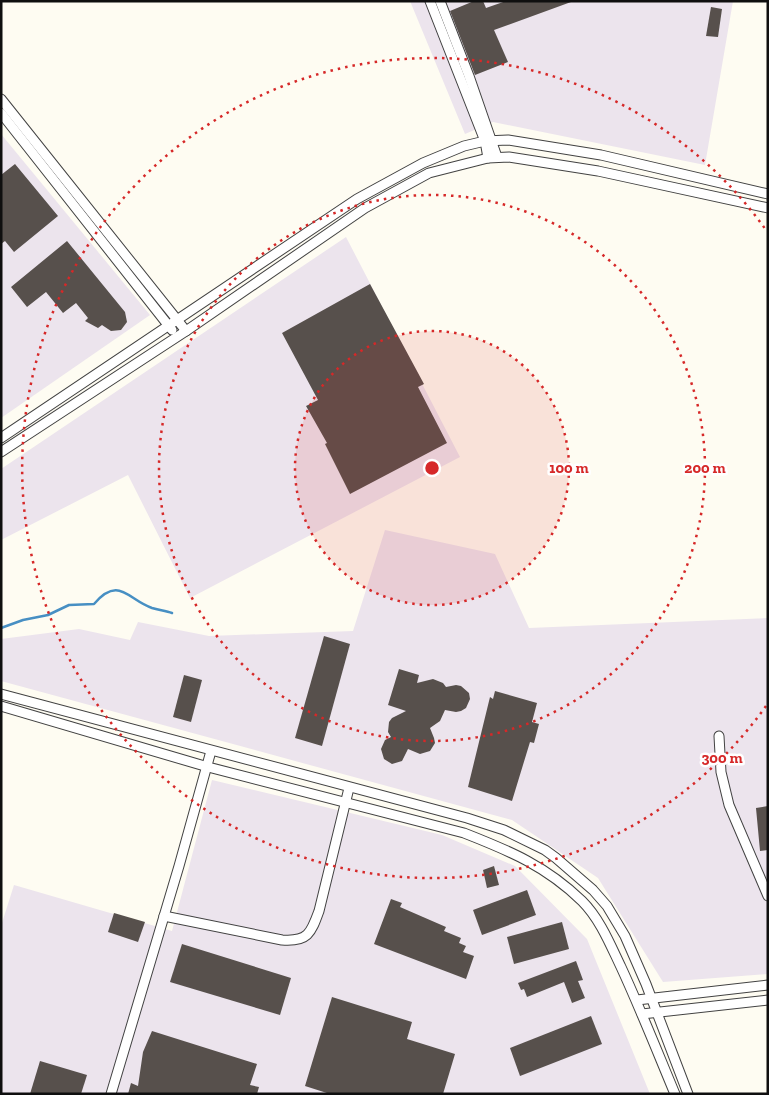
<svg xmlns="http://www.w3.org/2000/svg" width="769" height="1095" font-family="'Zilla Slab',serif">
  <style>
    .industrial { fill: #ece4ed }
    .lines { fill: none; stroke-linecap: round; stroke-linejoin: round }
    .stream { stroke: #478fc3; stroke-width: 2.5 }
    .building { fill: #57504c }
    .minor-casing { stroke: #424242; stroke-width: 11 }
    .minor { stroke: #fff; stroke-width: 9 }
    .ring { fill: none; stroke: #d62828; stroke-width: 2.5; stroke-dasharray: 2.5 5 }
    .centre { fill: #d62828; stroke: #fff; stroke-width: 2.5 }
    .ring-label { font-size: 15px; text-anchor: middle; font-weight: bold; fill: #d62828; stroke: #fff; stroke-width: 5; stroke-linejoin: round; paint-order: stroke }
  </style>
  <rect width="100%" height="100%" fill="#fefcf2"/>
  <g class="industrial">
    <polygon points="410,1 733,1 705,165 493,122 465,134"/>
    <polygon points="1,134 150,315 1,418"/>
    <polygon points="346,237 460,457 190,598 128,475 1,540 1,469"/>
    <polygon points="385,530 495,554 529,628 768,618 768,974 663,982 598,878 512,820 1,681 1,639 79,629 130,640 138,622 209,636 353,631"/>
    <polygon points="212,780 442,835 515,866 587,939 650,1094 1,1094 1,926 14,885 172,931"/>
  </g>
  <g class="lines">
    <path class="stream" d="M1,628L23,620L48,615L69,605L94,604C119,575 128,600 152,608C159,610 166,611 172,613"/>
  </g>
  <g class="building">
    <polygon points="474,1 483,1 486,8 506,1 571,2 494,30 508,62 475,75 450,11"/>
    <polygon points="711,7 722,9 718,37 706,36"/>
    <polygon points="15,164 58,216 14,252 5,241 1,244 1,175"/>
    <polygon points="67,241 125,312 127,322 121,330 111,331 102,325 98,328 85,321 88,318 76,303 63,313 46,292 27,307 11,287"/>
    <polygon points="370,284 424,384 418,387 447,443 350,494 325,444 327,443 306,406 318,400 282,333"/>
    <polygon points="324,636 350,644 322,746 295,738"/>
    <polygon points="399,669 419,675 417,683 433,679 443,683 446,687 456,685 461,686 469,693 470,699 466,708 461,711 456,712 445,710 440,721 430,728 434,738 435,743 430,751 420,754 408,749 402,761 392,764 384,759 381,749 385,740 391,737 388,732 389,722 392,718 406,711 388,705"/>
    <polygon points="184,675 202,680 191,722 173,717"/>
    <polygon points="495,691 537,703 532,722 539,724 534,743 530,742 512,801 468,787 490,697 493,699"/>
    <polygon points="768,806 768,850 760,851 756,808"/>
    <polygon points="494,866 499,885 487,888 483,870"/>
    <polygon points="527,890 536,915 482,935 473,910"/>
    <polygon points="391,899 402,903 400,907 446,927 444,931 461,938 459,943 466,946 463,952 474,956 466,979 374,944"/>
    <polygon points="114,913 145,922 138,942 108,932"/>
    <polygon points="562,922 569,949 514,964 507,937"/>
    <polygon points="182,944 291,978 280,1015 170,982"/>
    <polygon points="576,961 583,980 578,981 585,998 572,1003 564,982 527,997 524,989 521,990 518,983"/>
    <polygon points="332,997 412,1022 407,1039 455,1054 443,1094 330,1094 305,1086"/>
    <polygon points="591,1016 602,1044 520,1076 510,1048"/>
    <polygon points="152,1031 257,1064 250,1085 259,1087 257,1094 128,1094 131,1083 138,1086 143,1052"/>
    <polygon points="40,1061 87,1075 81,1094 30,1094"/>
  </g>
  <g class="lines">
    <g class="minor-casing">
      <g id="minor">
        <polyline points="430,1 485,141 488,158"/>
        <polyline points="440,1 469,76 497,157"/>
        <polyline points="1,99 186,331"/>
        <polyline points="1,113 172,330"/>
        <polyline points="1,438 357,199 423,163 464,146 485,141 508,140 601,155 768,194"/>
        <polyline points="1,452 186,331 365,208 429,173 488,158 509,157 598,171 768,208"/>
        <polyline points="1,694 467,818 504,830 545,850 556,858 593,890 607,906 625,936 646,984 688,1094"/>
        <path d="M1,706L208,767L464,833C510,851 546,866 582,901C600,919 610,944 621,967C640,1008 657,1051 675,1094"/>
        <polyline points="719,736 721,772 729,805 768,896"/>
        <path d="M164,916L282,940C308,942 311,933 319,911L349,788"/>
        <polyline points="637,1000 768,985"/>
        <polyline points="642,1014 768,1000"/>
        <polyline points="111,1094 179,866 211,751"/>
      </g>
    </g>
    <use href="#minor" class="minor"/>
  </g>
  <circle cx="432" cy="468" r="137" fill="#d62828" fill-opacity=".12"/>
  <g class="ring">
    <circle cx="432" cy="468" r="137"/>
    <circle cx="432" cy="468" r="273"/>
    <path d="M766 706A410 410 0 1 1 766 230"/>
  </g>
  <circle cx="432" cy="468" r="8" class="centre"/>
  <g class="ring-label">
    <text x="569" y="473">100 m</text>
    <text x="705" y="473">200 m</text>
    <text x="722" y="763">300 m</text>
  </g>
  <rect width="769" height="1095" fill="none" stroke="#0f0f0f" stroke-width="5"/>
</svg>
